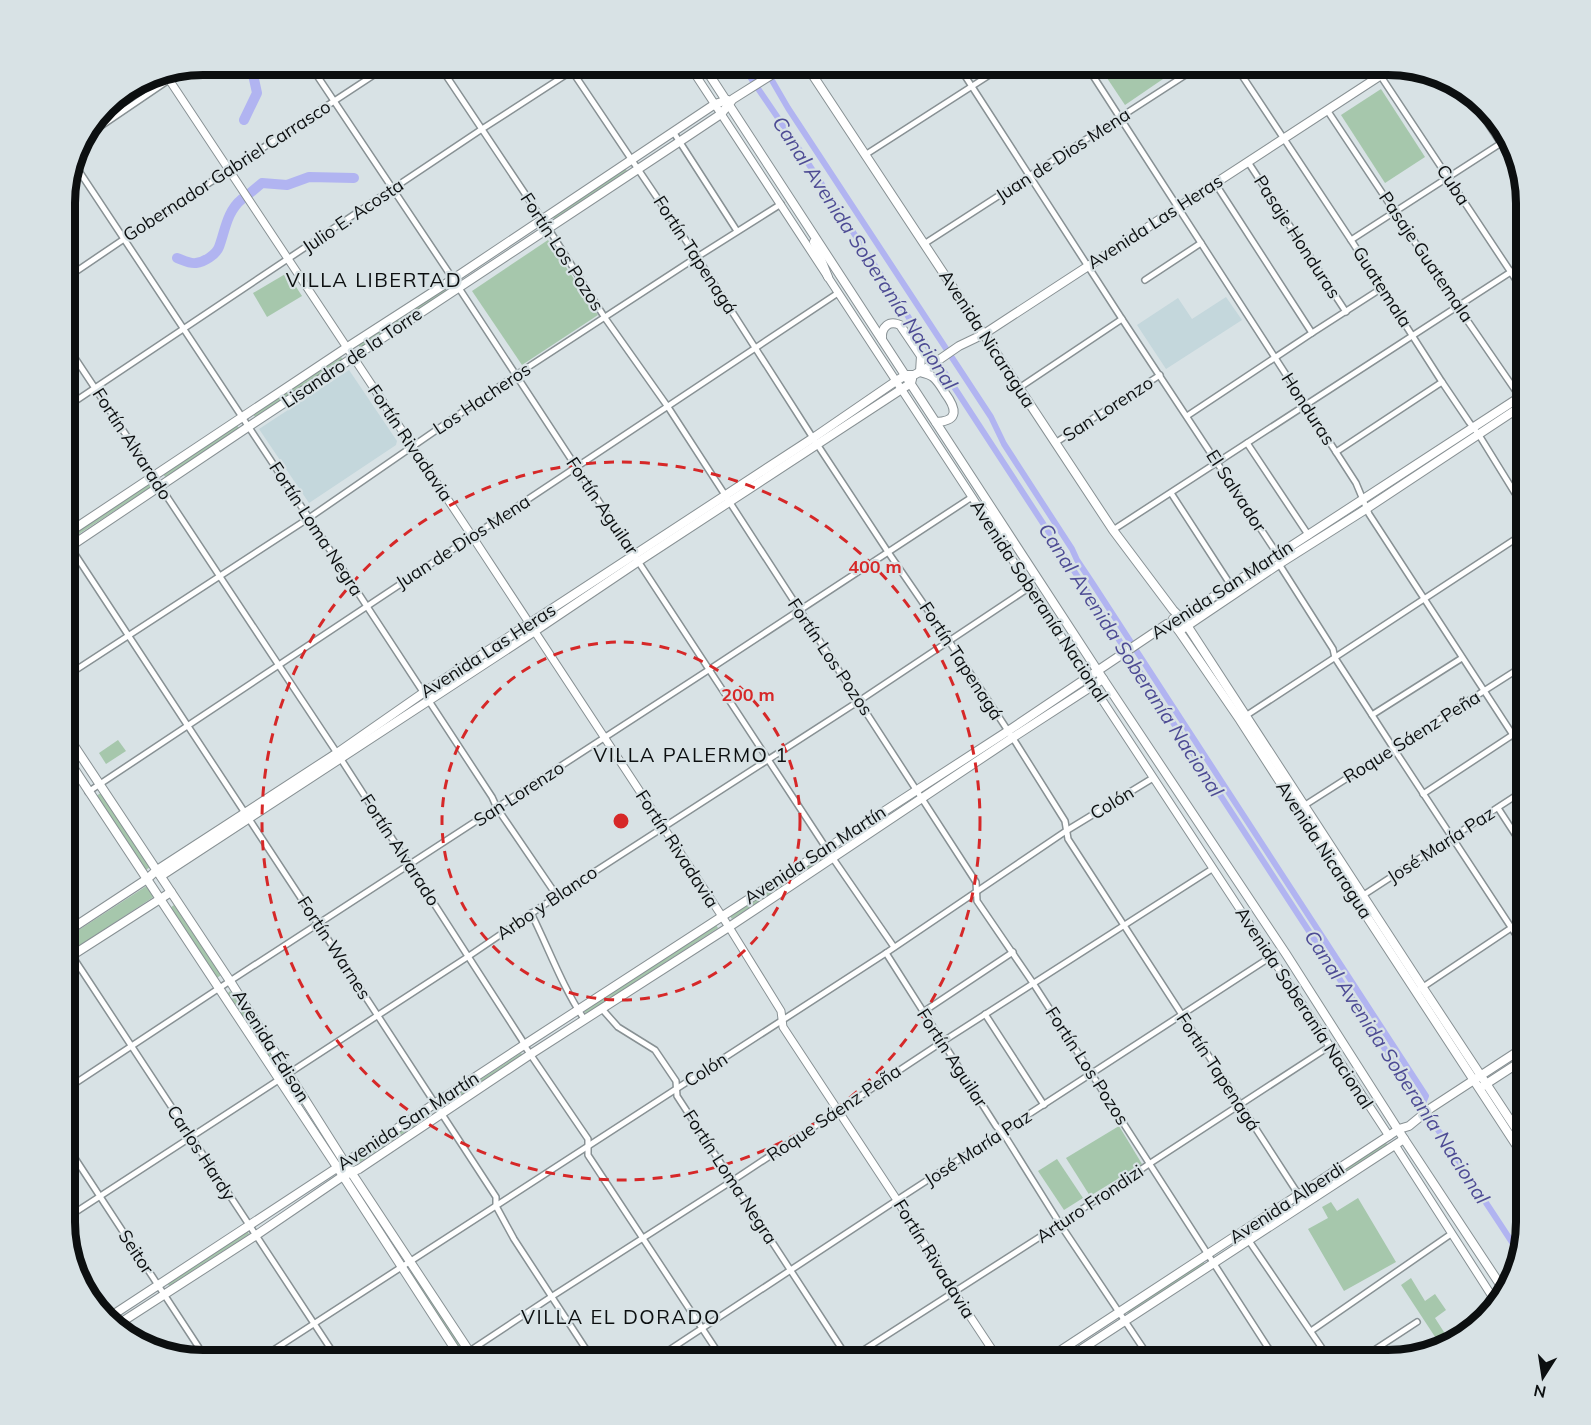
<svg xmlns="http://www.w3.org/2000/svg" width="1591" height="1425" font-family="Mulish,sans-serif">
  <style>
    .built { fill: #c4d7dc }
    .green { fill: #a6c7ac }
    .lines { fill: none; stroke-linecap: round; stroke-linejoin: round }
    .canal { stroke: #b1b4f1; stroke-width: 6 }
    .river { stroke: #b1b4f1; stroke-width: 10 }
    .minor-casing { stroke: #889194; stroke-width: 8 }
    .tertiary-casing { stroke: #889194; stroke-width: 9 }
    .secondary-casing { stroke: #889194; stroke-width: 10 }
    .minor { stroke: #fff; stroke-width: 5 }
    .tertiary { stroke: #fff; stroke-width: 7 }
    .secondary { stroke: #fff; stroke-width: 8 }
    .ring { fill: none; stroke: #d62828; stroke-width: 3; stroke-dasharray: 10 8 }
    .labels { text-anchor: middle; stroke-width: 4.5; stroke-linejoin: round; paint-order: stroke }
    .street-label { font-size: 18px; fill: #0c0f10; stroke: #d8e2e5 }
    .water-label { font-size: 20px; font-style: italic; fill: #4d4b94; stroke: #d8e2e5 }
    .neighbourhood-label { font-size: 20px; letter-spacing: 1.5px; fill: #0c0f10; stroke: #d8e2e5 }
    .rim { fill: none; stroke: #0c0f10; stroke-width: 8 }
    .centre { fill: #d62828; stroke: #d8e2e5; stroke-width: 3 }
    .ring-label { font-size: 18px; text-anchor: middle; font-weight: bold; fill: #d62828; stroke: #d8e2e5; stroke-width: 4.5; stroke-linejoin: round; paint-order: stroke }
  </style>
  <rect width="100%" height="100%" fill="#d8e2e5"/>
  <g class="built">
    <polygon points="1226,297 1242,320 1166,369 1137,325 1178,298 1192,319"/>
    <polygon points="349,370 397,441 396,445 309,503 259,429"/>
  </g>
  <g class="green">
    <polygon points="1127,65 1152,65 1163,79 1125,105 1107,78"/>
    <polygon points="1381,89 1425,157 1385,183 1341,115"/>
    <polygon points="625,168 627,171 554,219 552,216"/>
    <polygon points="548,240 598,315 522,365 472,291"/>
    <polygon points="287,273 302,296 267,317 253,293"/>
    <polygon points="446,289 447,292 360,348 358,345"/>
    <polygon points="341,357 343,360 255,417 253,414"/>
    <polygon points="236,424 239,428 166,478 163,474"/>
    <polygon points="149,484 151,487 76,536 74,533"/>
    <polygon points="118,740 126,751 106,764 99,753"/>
    <polygon points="101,793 150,867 146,870 96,796"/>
    <polygon points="820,857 822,861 732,919 730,916"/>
    <polygon points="148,885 155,896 76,948 68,937"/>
    <polygon points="174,905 221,975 217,978 170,908"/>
    <polygon points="716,925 718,928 586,1014 584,1011"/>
    <polygon points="230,991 280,1068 277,1070 227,994"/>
    <polygon points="521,1053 523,1056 448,1106 446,1102"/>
    <polygon points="430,1111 432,1114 357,1164 355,1161"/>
    <polygon points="1119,1126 1142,1164 1090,1196 1066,1158"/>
    <polygon points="1386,1142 1387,1145 1312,1195 1310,1192"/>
    <polygon points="1057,1159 1083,1198 1064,1210 1038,1171"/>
    <polygon points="1358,1198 1396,1262 1344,1291 1308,1229 1328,1218 1322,1207 1331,1202 1337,1211"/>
    <polygon points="247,1230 249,1234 169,1286 167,1282"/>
    <polygon points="1203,1261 1205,1264 1128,1313 1126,1310"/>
    <polygon points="413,1271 463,1348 459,1350 409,1273"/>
    <polygon points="1411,1278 1425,1301 1435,1294 1446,1310 1435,1318 1451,1343 1443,1349 1401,1285"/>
  </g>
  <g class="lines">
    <g class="canal">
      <path d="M742,65L791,137L1318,945C1384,1050 1453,1152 1521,1256"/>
      <polyline points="763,65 788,108 991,417 1004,444 1072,549 1077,560 1093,584 1426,1096 1422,1105"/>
    </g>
    <g class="river">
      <polyline points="244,120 257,93 251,65"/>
      <polyline points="250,193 262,183 287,185 309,177 354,178"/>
      <path d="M177,258C183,260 189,264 196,263C204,262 216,255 219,247C225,231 227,211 242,199"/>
    </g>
    <g class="minor-casing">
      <g id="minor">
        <polyline points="310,65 453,279 832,857 894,947"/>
        <polyline points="439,65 548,228 605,318 668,407 976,882 977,901 1033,983 1276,1360"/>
        <polyline points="568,65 697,257 813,438 888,552 949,641 1016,743 1065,821 1068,839 1304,1203"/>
        <polyline points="958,65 1122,319 1274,549 1278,555 1279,564 1333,649 1335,658 1394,749 1526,950"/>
        <polyline points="1086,65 1356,483 1369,514 1526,755"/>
        <polyline points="1235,65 1351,240 1442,382 1469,422 1479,435 1526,511"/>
        <polyline points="1380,75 1526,295"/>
        <polyline points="1467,92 1520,172"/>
        <polyline points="1327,110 1458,307 1522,400"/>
        <polyline points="674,133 737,231"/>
        <polyline points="79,141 188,67"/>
        <polyline points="865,155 1005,65"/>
        <polyline points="73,162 309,518 492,797 497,808 557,896"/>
        <polyline points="1248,162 1346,312"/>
        <polyline points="1215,183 1312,333"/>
        <polyline points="1351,240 1509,138"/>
        <polyline points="924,244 1201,65"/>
        <polyline points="65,279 124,239 389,65"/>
        <polyline points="1145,280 1201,243"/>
        <polyline points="65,343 337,753 522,1040 524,1045 588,1139 588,1155 723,1360"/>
        <polyline points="1019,388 1122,319"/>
        <polyline points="65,408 482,129 581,65"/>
        <polyline points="1187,416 1312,333 1382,288"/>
        <polyline points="1055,443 1160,375"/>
        <polyline points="1247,443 1309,536"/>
        <polyline points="1336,452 1442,382"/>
        <polyline points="1171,493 1232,587"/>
        <polyline points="1113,530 1526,262"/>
        <polyline points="65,539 318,924 496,1197 496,1206 514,1239 593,1360"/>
        <polyline points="65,677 309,518 516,375 697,257 781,204"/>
        <polyline points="1372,715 1462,658"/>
        <polyline points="1244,717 1526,532"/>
        <polyline points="88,792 838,293"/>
        <polyline points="1423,794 1526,726"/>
        <polyline points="1302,807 1526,664"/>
        <polyline points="1498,808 1526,851"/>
        <polyline points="1362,896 1526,789"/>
        <path d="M531,913C549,949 562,986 584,1019"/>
        <polyline points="65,945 338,1360"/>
        <polyline points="886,953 996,1126 1005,1136 1060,1224 1151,1360"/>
        <polyline points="1420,989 1526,918"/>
        <polyline points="602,1009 618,1027 655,1050 676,1081 677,1096 849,1360"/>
        <polyline points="923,1012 1013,952"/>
        <polyline points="985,1014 1044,1105"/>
        <polyline points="65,1090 230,981 710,669 972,497"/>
        <polyline points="65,1143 207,1360"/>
        <polyline points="65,1219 469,956 557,896 859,701 1030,587"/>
        <polyline points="1243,1232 1330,1360"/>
        <polyline points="1311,1331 1451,1234"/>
        <polyline points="258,1360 886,953 1066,831 1153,778"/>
        <polyline points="456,1360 551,1297 732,1181 942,1042 1212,869"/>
        <polyline points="654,1360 897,1200 1272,956"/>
        <polyline points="848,1360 1060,1224 1149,1164 1330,1046"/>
        <polyline points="1359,1360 1417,1322"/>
      </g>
    </g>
    <g class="tertiary-casing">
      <g id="tertiary">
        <polyline points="689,65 972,497 1088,678"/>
        <polyline points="164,72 472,536 729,927 781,1011 783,1027 897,1200 954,1292 999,1360"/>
        <polyline points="1093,686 1389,1136"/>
        <polyline points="1395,1145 1497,1304"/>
      </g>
    </g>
    <g class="secondary-casing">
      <g id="secondary">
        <polyline points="703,65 1103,679 1286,954 1404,1139 1505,1292"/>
        <polyline points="806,65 1113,530 1173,610 1181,618 1190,630 1423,988 1526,1144"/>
        <polyline points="814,242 828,277"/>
        <path d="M882,339C881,327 889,320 900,325L921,356L920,372C924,373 929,374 933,377C938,381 942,388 945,393C956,408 960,421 936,422"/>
        <polyline points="979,506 1006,536"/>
        <polyline points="65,535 346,348 453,279 715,104 728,100"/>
        <polyline points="65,550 248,427 679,142 721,114 733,99 787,65"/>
        <polyline points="1173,619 1173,623 1179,631 1240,720 1356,900 1526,1160"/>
        <polyline points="1184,628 1279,564 1366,509 1526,403"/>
        <polyline points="65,732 230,981 345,1163 475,1360"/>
        <polyline points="65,755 343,1176 462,1360"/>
        <polyline points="161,876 535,631 639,561 911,383 912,379"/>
        <polyline points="65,933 147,879 157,870 337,753 423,693 813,438 896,381 906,375 914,375 930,366 959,346 984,334 1395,66"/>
        <polyline points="65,960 171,892"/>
        <polyline points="1483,1086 1526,1058"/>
        <polyline points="105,1320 524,1045 1008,731 1167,624 1173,623 1526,393"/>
        <polyline points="114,1327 255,1236 343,1176 359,1169 531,1054 729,927 1012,738 1103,679"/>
        <polyline points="1046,1360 1399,1129 1409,1126 1431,1108 1526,1046"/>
        <polyline points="1065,1360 1404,1139"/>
      </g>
    </g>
    <use href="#minor" class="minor"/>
    <use href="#tertiary" class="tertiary"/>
    <use href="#secondary" class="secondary"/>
  </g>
  <g class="ring">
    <circle cx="621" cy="821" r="179"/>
    <circle cx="621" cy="821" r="359"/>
  </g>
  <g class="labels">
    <g class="street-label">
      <text transform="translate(1063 155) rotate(-33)" y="6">Juan de Dios Mena</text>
      <text transform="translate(227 171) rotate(-33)" y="6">Gobernador Gabriel Carrasco</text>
      <text transform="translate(1453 185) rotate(56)" y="6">Cuba</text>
      <text transform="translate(353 216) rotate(-34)" y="6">Julio E. Acosta</text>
      <text transform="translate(1155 222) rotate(-33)" y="6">Avenida Las Heras</text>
      <text transform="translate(1297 237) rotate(57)" y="6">Pasaje Honduras</text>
      <text transform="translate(562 252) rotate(57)" y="6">Fortín Los Pozos</text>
      <text transform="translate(695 255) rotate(57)" y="6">Fortín Tapenagá</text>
      <text transform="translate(1426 257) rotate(56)" y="6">Pasaje Guatemala</text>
      <text transform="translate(1382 287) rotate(57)" y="6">Guatemala</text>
      <text transform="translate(987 339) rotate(57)" y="6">Avenida Nicaragua</text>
      <text transform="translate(352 358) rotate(-34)" y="6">Lisandro de la Torre</text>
      <text transform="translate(482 399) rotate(-34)" y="6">Los Hacheros</text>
      <text transform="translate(1108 409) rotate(-33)" y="6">San Lorenzo</text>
      <text transform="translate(1308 409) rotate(57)" y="6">Honduras</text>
      <text transform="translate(410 443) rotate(56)" y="6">Fortín Rivadavia</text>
      <text transform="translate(132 444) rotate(57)" y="6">Fortín Alvarado</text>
      <text transform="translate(1236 491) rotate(57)" y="6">El Salvador</text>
      <text transform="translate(602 506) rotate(56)" y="6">Fortín Aguilar</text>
      <text transform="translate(316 529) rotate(57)" y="6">Fortín Loma Negra</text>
      <text transform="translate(463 542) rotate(-33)" y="6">Juan de Dios Mena</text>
      <text transform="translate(1222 590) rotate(-33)" y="6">Avenida San Martín</text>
      <text transform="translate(1039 601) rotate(57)" y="6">Avenida Soberanía Nacional</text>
      <text transform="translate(488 651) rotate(-33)" y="6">Avenida Las Heras</text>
      <text transform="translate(830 657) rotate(56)" y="6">Fortín Los Pozos</text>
      <text transform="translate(961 661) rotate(57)" y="6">Fortín Tapenagá</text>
      <text transform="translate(1412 737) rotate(-32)" y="6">Roque Sáenz Peña</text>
      <text transform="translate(519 794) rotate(-33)" y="6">San Lorenzo</text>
      <text transform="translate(1112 803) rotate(-31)" y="6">Colón</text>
      <text transform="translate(1441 845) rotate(-33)" y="6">José María Paz</text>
      <text transform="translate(677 849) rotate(57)" y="6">Fortín Rivadavia</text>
      <text transform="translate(400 850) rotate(57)" y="6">Fortín Alvarado</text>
      <text transform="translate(1324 850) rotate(57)" y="6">Avenida Nicaragua</text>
      <text transform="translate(815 855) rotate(-33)" y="6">Avenida San Martín</text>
      <text transform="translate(547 903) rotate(-34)" y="6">Arbo y Blanco</text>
      <text transform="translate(334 948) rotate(57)" y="6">Fortín Warnes</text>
      <text transform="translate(1304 1008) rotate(57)" y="6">Avenida Soberanía Nacional</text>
      <text transform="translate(271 1046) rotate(58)" y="6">Avenida Édison</text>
      <text transform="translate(952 1058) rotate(57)" y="6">Fortín Aguilar</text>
      <text transform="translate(1087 1066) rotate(57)" y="6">Fortín Los Pozos</text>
      <text transform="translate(706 1070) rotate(-33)" y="6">Colón</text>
      <text transform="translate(1218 1072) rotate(57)" y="6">Fortín Tapenagá</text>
      <text transform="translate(834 1113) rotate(-34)" y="6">Roque Sáenz Peña</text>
      <text transform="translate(408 1121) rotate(-33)" y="6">Avenida San Martín</text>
      <text transform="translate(978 1148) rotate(-33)" y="6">José María Paz</text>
      <text transform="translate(201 1153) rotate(57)" y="6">Carlos Hardy</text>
      <text transform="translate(730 1177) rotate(57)" y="6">Fortín Loma Negra</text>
      <text transform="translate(1287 1203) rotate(-33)" y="6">Avenida Alberdi</text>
      <text transform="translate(1090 1204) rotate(-34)" y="6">Arturo Frondizi</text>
      <text transform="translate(136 1252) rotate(57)" y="6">Seitor</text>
      <text transform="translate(934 1259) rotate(58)" y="6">Fortín Rivadavia</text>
    </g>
    <g class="water-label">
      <text transform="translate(865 253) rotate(57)" y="7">Canal Avenida Soberanía Nacional</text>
      <text transform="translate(1131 660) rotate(57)" y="7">Canal Avenida Soberanía Nacional</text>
      <text transform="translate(1397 1067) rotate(57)" y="7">Canal Avenida Soberanía Nacional</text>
    </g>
    <g class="neighbourhood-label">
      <text x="374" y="287">VILLA LIBERTAD</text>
      <text x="691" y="762">VILLA PALERMO 1</text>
      <text x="621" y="1324">VILLA EL DORADO</text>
    </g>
  </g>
  <path d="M0 0H1591V1425H0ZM203 75H1388A128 128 0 0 1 1516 203V1222A128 128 0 0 1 1388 1350H203A128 128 0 0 1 75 1222V203A128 128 0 0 1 203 75Z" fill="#d8e2e5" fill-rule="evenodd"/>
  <path class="rim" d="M203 75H1388A128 128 0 0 1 1516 203V1222A128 128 0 0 1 1388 1350H203A128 128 0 0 1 75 1222V203A128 128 0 0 1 203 75Z"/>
  <circle cx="621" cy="821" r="9" class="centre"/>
  <g class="ring-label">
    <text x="875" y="573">400 m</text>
    <text x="748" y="701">200 m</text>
  </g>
  <g transform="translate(1543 1377) rotate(192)" stroke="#d8e2e5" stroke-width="4.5" paint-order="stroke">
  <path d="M0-4.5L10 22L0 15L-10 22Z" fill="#0c0f10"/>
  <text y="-9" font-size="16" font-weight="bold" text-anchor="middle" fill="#0c0f10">N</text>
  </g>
</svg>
